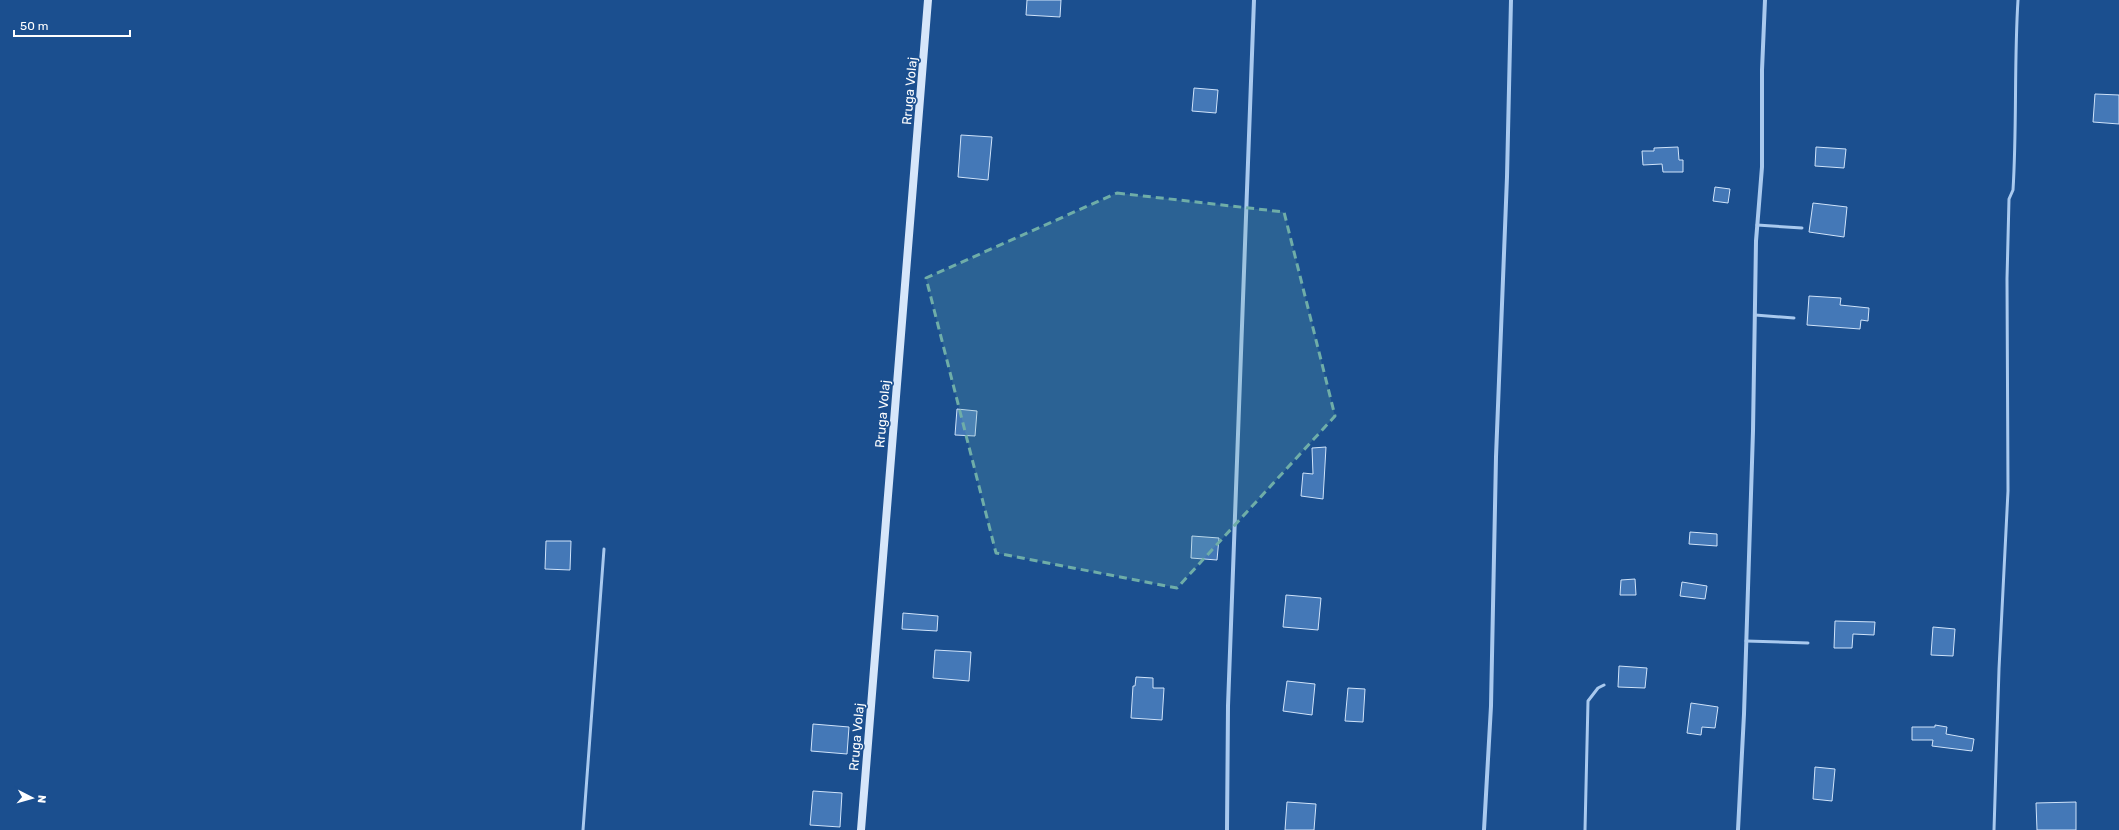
<svg xmlns="http://www.w3.org/2000/svg" width="2119" height="830" font-family="Rubik,sans-serif">
  <style>
    .building { fill: #4478b7; stroke: #cfe3fa }
    .lines { fill: none; stroke-linecap: round; stroke-linejoin: round }
    .lane { stroke: #a9c9ee; stroke-width: 3 }
    .street { stroke: #a9c9ee; stroke-width: 4 }
    .secondary { stroke: #d6e6fa; stroke-width: 8 }
    .marked { fill: #6fada8; fill-opacity: 0.2; stroke: #6fada8; stroke-width: 3; stroke-dasharray: 8 5; stroke-linejoin: round }
    .labels { text-anchor: middle; stroke-width: 3.5; stroke-linejoin: round; paint-order: stroke }
    .street-label { font-size: 13px; fill: #fff; stroke: #1b4f8f }
  </style>
  <rect width="100%" height="100%" fill="#1b4f8f"/>
  <g class="building">
    <polygon points="1027,0 1061,0 1060,17 1026,15"/>
    <polygon points="1194,88 1218,90 1216,113 1192,111"/>
    <polygon points="2095,94 2119,95 2119,124 2093,122"/>
    <polygon points="961,135 992,137 988,180 958,177"/>
    <polygon points="1678,147 1679,160 1683,160 1683,172 1663,172 1662,164 1643,165 1642,151 1654,151 1654,148"/>
    <polygon points="1816,147 1846,149 1844,168 1815,166"/>
    <polygon points="1715,187 1730,189 1728,203 1713,201"/>
    <polygon points="1813,203 1847,207 1844,237 1809,232"/>
    <polygon points="1809,296 1841,298 1840,305 1869,308 1868,321 1861,320 1860,329 1807,325"/>
    <polygon points="957,409 977,411 975,436 955,435"/>
    <polygon points="1326,447 1323,499 1301,496 1303,473 1313,474 1312,448"/>
    <polygon points="1690,532 1717,534 1717,546 1689,544"/>
    <polygon points="1192,536 1219,538 1217,560 1191,558"/>
    <polygon points="546,541 571,541 570,570 545,569"/>
    <polygon points="1635,579 1636,595 1620,595 1621,580"/>
    <polygon points="1682,582 1707,586 1705,599 1680,596"/>
    <polygon points="1286,595 1321,598 1318,630 1283,627"/>
    <polygon points="903,613 938,616 937,631 902,629"/>
    <polygon points="1835,621 1875,622 1874,635 1853,634 1852,648 1834,648"/>
    <polygon points="1933,627 1955,629 1953,656 1931,655"/>
    <polygon points="935,650 971,652 969,681 933,678"/>
    <polygon points="1619,666 1647,668 1645,688 1618,687"/>
    <polygon points="1136,677 1153,678 1153,688 1164,688 1162,720 1131,718 1133,686 1135,686"/>
    <polygon points="1287,681 1315,684 1312,715 1283,711"/>
    <polygon points="1348,688 1365,689 1363,722 1345,721"/>
    <polygon points="1691,703 1718,707 1715,728 1702,727 1701,735 1687,733"/>
    <polygon points="813,724 849,727 847,754 811,751"/>
    <polygon points="1935,725 1947,727 1946,734 1974,739 1972,751 1932,746 1933,740 1912,740 1912,727 1935,727"/>
    <polygon points="1815,767 1835,769 1832,801 1813,799"/>
    <polygon points="813,791 842,793 840,827 810,825"/>
    <polygon points="1287,802 1316,804 1314,830 1285,830"/>
    <polygon points="2076,802 2076,830 2037,830 2036,803"/>
  </g>
  <g class="lines">
    <g class="lane">
      <polyline points="1757,225 1802,228"/>
      <polyline points="1755,315 1794,318"/>
      <polyline points="1746,641 1808,643"/>
      <polyline points="583,830 604,549"/>
      <polyline points="1585,830 1588,701 1598,688 1604,685"/>
      <path d="M1994,830L1999,669L2008,491L2007,279L2009,199L2013,190C2017,127 2014,63 2018,0"/>
    </g>
    <g class="street">
      <polyline points="1227,830 1228,706 1254,0"/>
      <polyline points="1484,830 1491,706 1496,457 1507,177 1511,0"/>
      <polyline points="1738,830 1744,714 1753,431 1756,241 1762,167 1762,70 1765,0"/>
    </g>
    <polyline class="secondary" points="861,830 928,0"/>
  </g>
  <path class="marked" d="M1117,193L1284,212L1335,416L1177,588L996,553L926,278Z"/>
  <g class="labels">
    <g class="street-label">
      <text transform="translate(909 91) rotate(-85)" y="5">Rruga Volaj</text>
      <text transform="translate(882 414) rotate(-85)" y="5">Rruga Volaj</text>
      <text transform="translate(856 737) rotate(-85)" y="5">Rruga Volaj</text>
    </g>
  </g>
  <g transform="translate(32 798) rotate(96)" stroke="#1b4f8f" stroke-width="3" paint-order="stroke">
  <path d="M0-3L7 15L0 10L-7 15Z" fill="#ffffff"/>
  <text y="-6" font-size="11" font-weight="bold" text-anchor="middle" fill="#ffffff">N</text>
  </g>
  <path d="M14 30v6h116v-6" fill="none" stroke="#ffffff" stroke-width="2"/>
  <text x="20" y="30" font-size="12" fill="#ffffff" stroke="#1b4f8f" stroke-width="3" paint-order="stroke">50 m</text>
</svg>
